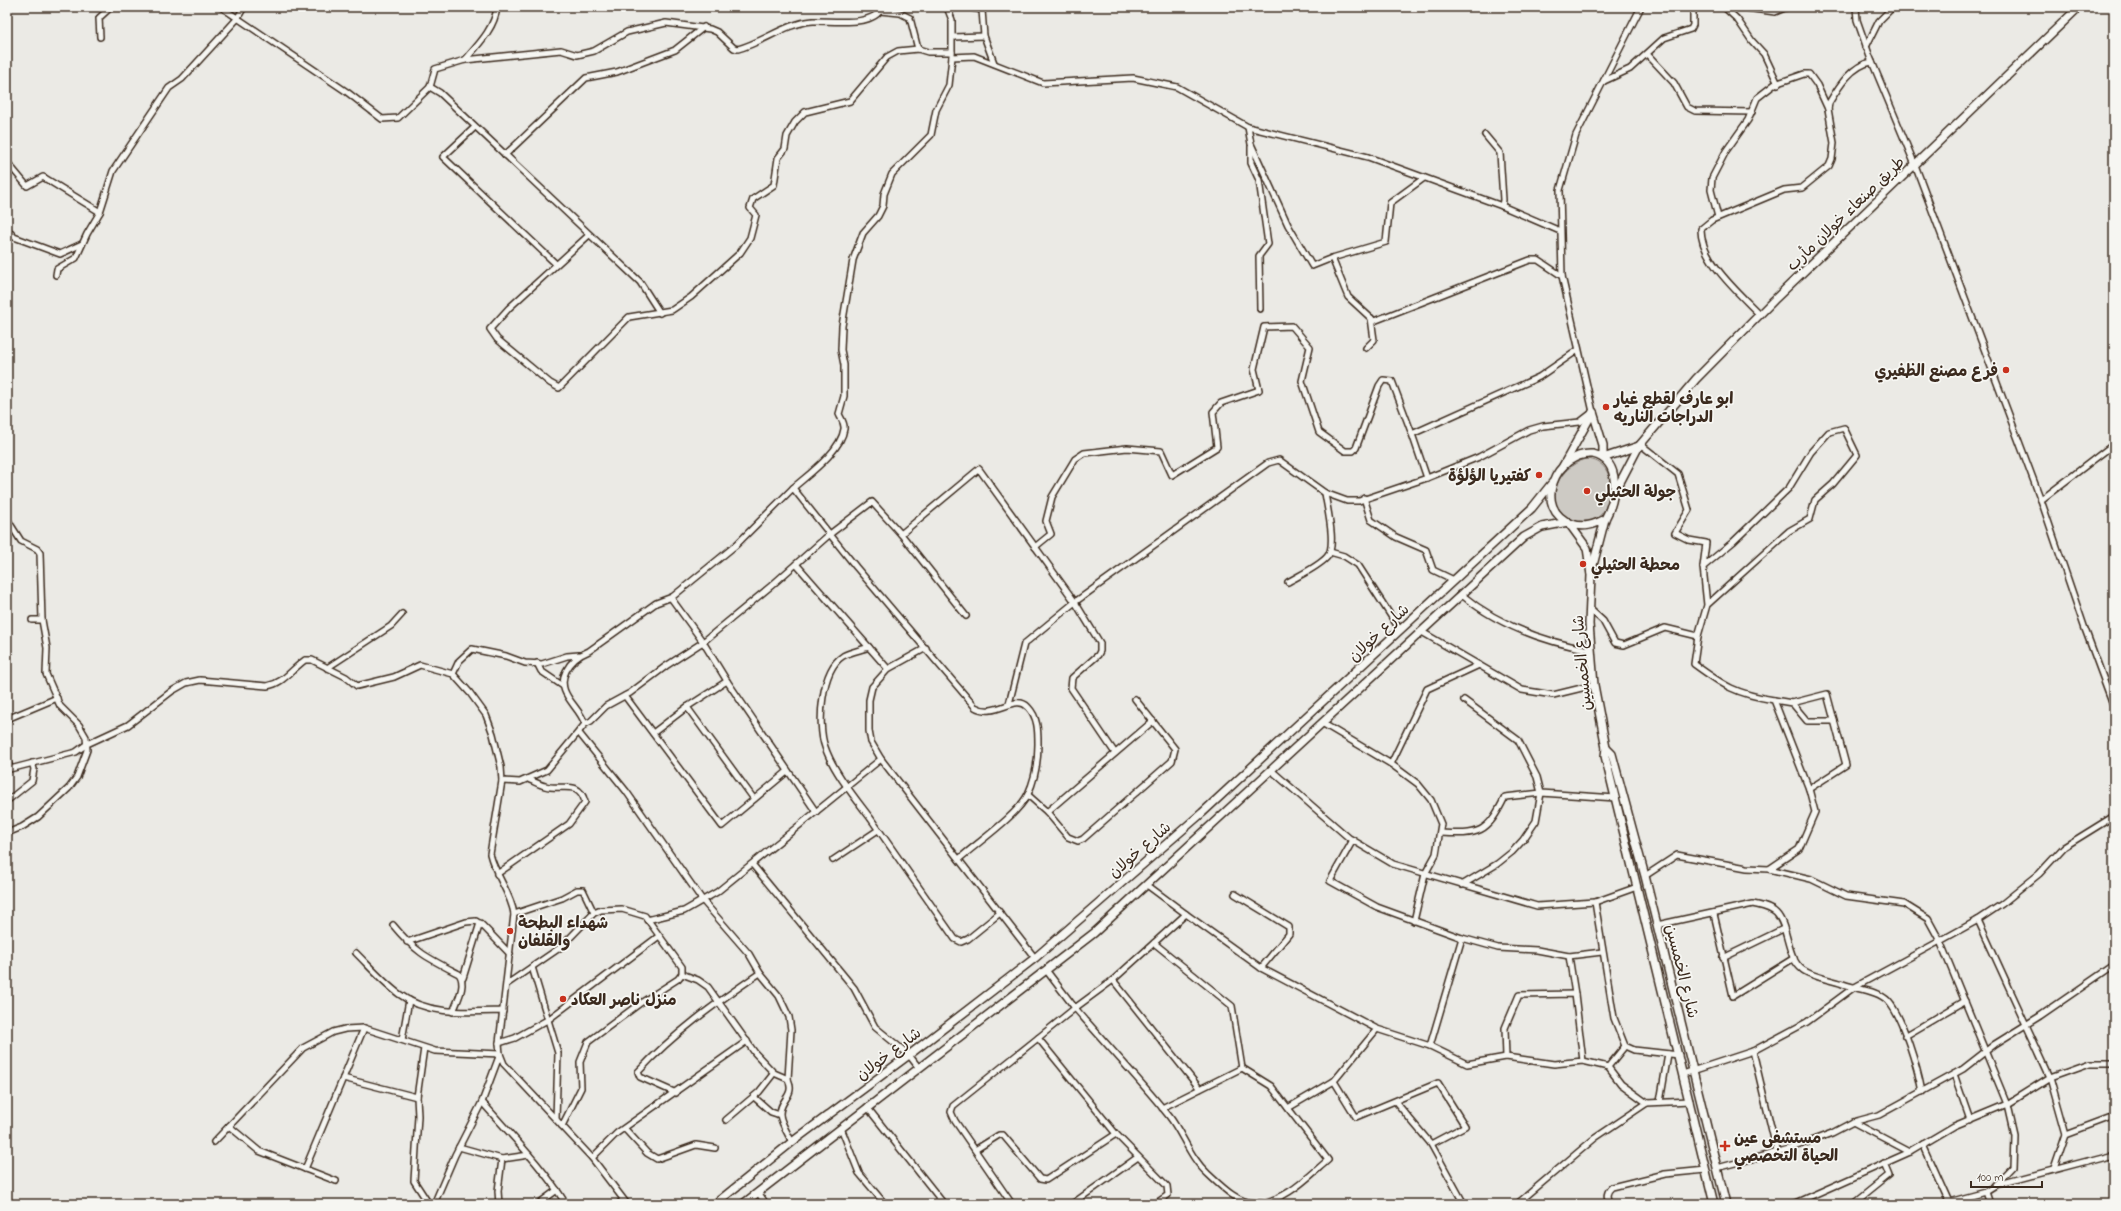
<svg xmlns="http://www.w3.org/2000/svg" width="2121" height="1211" font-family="'Indie Flower','Playpen Sans Arabic',sans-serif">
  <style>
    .green { fill: #cdcac4; stroke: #847a71 }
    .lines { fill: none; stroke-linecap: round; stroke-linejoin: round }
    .minor-casing { stroke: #3b2a1e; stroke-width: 8 }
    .major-casing { stroke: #3b2a1e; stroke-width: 10 }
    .minor { stroke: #f6f6f2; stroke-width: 5 }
    .major { stroke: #f6f6f2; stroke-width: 7 }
    .poi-dot { fill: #c8321e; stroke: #f6f6f2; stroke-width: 1.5 }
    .labels { text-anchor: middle; stroke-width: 3.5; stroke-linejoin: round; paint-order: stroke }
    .street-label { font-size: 16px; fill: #3b2a1e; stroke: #f6f6f2 }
    .poi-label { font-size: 16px; font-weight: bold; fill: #3b2a1e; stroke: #f6f6f2; text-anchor: start }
  </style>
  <rect width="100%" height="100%" fill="#ebeae5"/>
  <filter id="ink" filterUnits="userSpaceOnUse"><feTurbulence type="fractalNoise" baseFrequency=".025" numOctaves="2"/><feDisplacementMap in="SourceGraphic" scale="8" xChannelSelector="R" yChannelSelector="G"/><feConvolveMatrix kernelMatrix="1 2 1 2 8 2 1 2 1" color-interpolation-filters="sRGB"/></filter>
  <g filter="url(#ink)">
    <path class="green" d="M1587,459C1630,463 1609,543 1568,518C1539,500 1562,464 1587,459Z"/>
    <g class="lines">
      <g class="minor-casing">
        <g id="minor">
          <polyline points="221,7 347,92 382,119 398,118 430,87 440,93 640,282 660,313"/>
          <polyline points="947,7 952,20 952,57 974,56 1043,83 1133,78 1177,87 1248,127 1368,157 1502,206 1560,231"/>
          <polyline points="967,7 982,10 986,7"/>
          <polyline points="1724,7 1737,19 1752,41 1764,54 1778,84"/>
          <polyline points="1739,7 1775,12 1787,7"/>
          <polyline points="1856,7 1857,20 1870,57 1915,165 2041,500 2085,629 2114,707"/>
          <polyline points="948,9 965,7"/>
          <polyline points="982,10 984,36 994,63"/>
          <polyline points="880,11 900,13 910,18 918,49"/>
          <polyline points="100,37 99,18 111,7"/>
          <polyline points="953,37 984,36"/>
          <polyline points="1866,47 1879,21 1893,7"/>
          <polyline points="1647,54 1674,83 1687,107 1695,111 1752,112"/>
          <path d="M465,60C478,45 495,28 497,7"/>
          <polyline points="1604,81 1630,69 1664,38 1691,29 1693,25 1693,7"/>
          <path d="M430,87L435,69L465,60L561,50L577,55L594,51L627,32L666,23L710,29L717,32L734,48L738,49C764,42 786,23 813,21C830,20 874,28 882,7"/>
          <polyline points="475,127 443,157 556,264"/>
          <polyline points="1248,127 1251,144 1288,225 1312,266 1332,258"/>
          <polyline points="1485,135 1500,153 1503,200 1502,206"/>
          <polyline points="1251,147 1251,163 1259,180 1268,244 1259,256 1260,309"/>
          <polyline points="505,155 586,78 617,72 675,50 704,27"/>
          <polyline points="7,162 27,186 43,177 100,212"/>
          <polyline points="1424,178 1390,203 1386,242 1332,258 1348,297 1374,321 1530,260 1538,260 1562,276"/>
          <polyline points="1718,217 1711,190 1712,178 1726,151 1748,120 1757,98 1775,84 1804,74 1809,74 1817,85 1828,109"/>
          <polyline points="7,229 14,237 60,254 82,244"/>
          <polyline points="589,235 509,308 490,329 497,339 550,383 559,388 629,317 672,310 691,297 740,253 750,238 756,215 750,208 753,199 774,185 778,158 785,149 787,136 795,122 805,112 850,101 887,57 898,51 918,49 928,52 952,52"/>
          <polyline points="56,275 57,269 76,258 87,234 100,212 113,171 169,88 182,79 237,19 244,7"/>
          <path d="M1760,315C1740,294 1700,260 1701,229L1712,220L1784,190L1802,188L1829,166L1832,159L1834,143L1828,109L1829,103C1839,86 1852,65 1872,62"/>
          <polyline points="1366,348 1374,340 1371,318"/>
          <polyline points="1640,444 1678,474 1689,510 1675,533 1689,540 1706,543 1703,567"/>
          <polyline points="1427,478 1412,434 1539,377 1578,350"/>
          <path d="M793,488C809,474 841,451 844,429C845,423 841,419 839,414L844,396V365L841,350L842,326L853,260L863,233L878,216L883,206L884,194L892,174L931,135L936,110L949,85L952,57"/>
          <polyline points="1364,498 1371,520 1396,537 1426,550 1433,570 1454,580"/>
          <polyline points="2041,500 2114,444"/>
          <polyline points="7,519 21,541 37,549 40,553 42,620 47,648 46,674 60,706 79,725 86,737 87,750 77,777 69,788 38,817 22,827 7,833"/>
          <polyline points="1035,547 1051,534 1046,521 1052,497 1075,459 1084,453 1127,448 1161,451 1172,475 1217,447 1213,412 1221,403 1259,390 1254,369 1264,327 1292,326 1310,347 1302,381 1319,432 1345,451 1353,451 1356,448 1379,386 1383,380 1392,381 1412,434"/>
          <polyline points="1330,552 1344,556 1358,565 1400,630"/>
          <polyline points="796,564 888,669"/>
          <path d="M1288,582C1300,575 1318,567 1327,557C1337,546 1327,508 1325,493"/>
          <path d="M1462,595C1498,625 1545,642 1591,650"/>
          <path d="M672,597L656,603L589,651C579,655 571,661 566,671C555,694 579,705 585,724L591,721L606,706L630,693L666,666L703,642L771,586L830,534L872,502L901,534"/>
          <path d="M1590,609L1603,621L1615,643L1624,645L1665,628L1698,636L1694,664C1724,686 1736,694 1774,700L1809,789L1815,812L1799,849L1769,869"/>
          <polyline points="966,616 901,534 979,469 1075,602 1100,643 1100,651 1098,655 1072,678 1071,688 1115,753"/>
          <polyline points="32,620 42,620"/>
          <polyline points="1422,632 1522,690 1553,695 1594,685"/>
          <polyline points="1698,636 1707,605 1789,531 1810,519 1815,500 1833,484 1857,455 1844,428 1829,432 1811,452 1789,488 1733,542 1703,567 1707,605"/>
          <path d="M869,647C861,650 850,652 843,656C821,670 817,725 825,747C833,771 856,799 871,819C899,859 927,899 955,939L961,942L968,939L1000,913"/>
          <polyline points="926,648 888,669 872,687 869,700 869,731 871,742 881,759 1035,958"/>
          <polyline points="537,663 541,671 563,686"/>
          <polyline points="327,668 391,626 402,614"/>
          <polyline points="453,674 459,661 472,649 506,656 525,663 542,664 567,656 579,655"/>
          <polyline points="727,681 687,707 754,799"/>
          <polyline points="625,696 722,826 788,771"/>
          <polyline points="1774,700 1792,703 1827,694 1846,765 1809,789"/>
          <polyline points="1792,703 1807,721 1834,721"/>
          <polyline points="1009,704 1024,644 1075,602 1268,463 1279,460 1325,493 1347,501 1359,501 1427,478 1479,457 1529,430 1543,426 1580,422 1593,412 1562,276 1560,190 1576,135 1641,7"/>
          <polyline points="7,719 57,698"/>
          <polyline points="1322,723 1391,764 1427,689 1479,665"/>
          <polyline points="579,733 626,791 703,901 749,954 760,973 779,996 789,1017 791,1030 788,1079"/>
          <polyline points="653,733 687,707"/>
          <path d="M7,759L10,769L76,752L87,744L128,725L172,691L186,683L200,680L267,686C284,683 291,670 305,660H312L346,677L357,686L394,677L420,665L453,674L470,693L486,715L493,734L501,767L502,781L490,854C495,875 511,893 514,914L499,1043L500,1054L504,1064L592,1158L627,1204"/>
          <polyline points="1391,764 1418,784 1431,800 1441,824 1436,854 1425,874 1414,921"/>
          <polyline points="1271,770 1349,838 1393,864 1537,906 1595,902 1637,887"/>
          <polyline points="502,781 520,782 547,770 585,724"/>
          <polyline points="1028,795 1047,812 1068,837 1078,841 1083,839 1172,761 1175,749 1135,699"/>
          <polyline points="7,801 32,781 34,769 32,763"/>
          <path d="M816,812L727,681L703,642L671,598L736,545L793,488L856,567L975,707C996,719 1015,693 1028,707C1038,717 1038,731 1038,744C1038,760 1035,779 1028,794C1018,815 977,843 959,859"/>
          <polyline points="1047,812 1153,721"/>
          <path d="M1440,833C1479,835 1487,834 1505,797L1541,793L1616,798"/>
          <polyline points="1353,840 1330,881 1377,907 1462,938 1498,948 1537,950 1569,956 1602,952"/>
          <polyline points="833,860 878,830"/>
          <polyline points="752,864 854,988 875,1027 909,1055 919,1068"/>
          <path d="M497,874L569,824L585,802C579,779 562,791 545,786C540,785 535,782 530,780"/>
          <polyline points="1645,876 1677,855 1747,868 1769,869 1811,879 1846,896 1904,904 1928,919 1940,941 1853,988 1807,1022 1753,1051 1683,1074"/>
          <polyline points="1462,885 1497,864 1512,852 1523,840 1536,821 1541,793 1537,777 1518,740 1464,700"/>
          <polyline points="1235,894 1289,927 1289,934 1261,968"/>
          <polyline points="1595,902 1614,1018 1625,1046 1634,1050 1679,1055"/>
          <polyline points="514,914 562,898 577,890 583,890 594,913"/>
          <polyline points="1186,914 1261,968 1377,1029 1334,1081 1288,1108"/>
          <polyline points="1714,914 1733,996 1794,958"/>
          <polyline points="647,920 684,911 717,892 881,759"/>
          <polyline points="1978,920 2050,1077 2089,1063 2114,1063"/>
          <path d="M393,925C416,953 428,958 459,974C467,985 457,1001 453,1012"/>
          <path d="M1657,925L1753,904C1761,906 1770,907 1776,913C1789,926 1786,958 1803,970C1811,976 1830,980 1840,983C1854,989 1878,990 1888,1001C1903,1017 1918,1070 1922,1092"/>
          <polyline points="407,942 466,922 476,921 482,925 510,954"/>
          <polyline points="1154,943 1232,1006 1242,1068"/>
          <path d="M356,953C370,967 383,982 399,994C428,1016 469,1012 503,1011"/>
          <polyline points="1569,956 1575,994"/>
          <polyline points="1723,958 1783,929"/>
          <polyline points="532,967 558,1053 556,1119"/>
          <path d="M682,974L698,980L708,987L755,1053L774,1073L788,1079C796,1097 779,1099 780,1115C781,1123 788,1134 792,1142"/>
          <polyline points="463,978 480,923"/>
          <polyline points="1113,980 1186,914 1147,885"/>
          <polyline points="507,984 561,947 594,913 601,910 622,909 645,916 682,967 682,974 678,979 639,1004 588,1042 580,1062 581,1088 562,1126"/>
          <polyline points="1377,1029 1430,1046 1467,1064 1506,1057"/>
          <polyline points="1905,1036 1965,1001"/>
          <polyline points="402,1040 409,1000"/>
          <polyline points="499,1043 515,1038 549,1019 659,936"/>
          <polyline points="1430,1046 1462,938"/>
          <polyline points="424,1048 417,1097 418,1116 414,1181 429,1204"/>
          <polyline points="1753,1051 1777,1152"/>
          <polyline points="1583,1061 1575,994 1519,995 1505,1028 1506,1057 1554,1064 1583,1061 1608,1067 1621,1084 1647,1103 1690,1101"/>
          <polyline points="1608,1067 1625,1046"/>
          <polyline points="1954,1074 1970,1120"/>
          <polyline points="343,1078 417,1097"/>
          <polyline points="1334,1081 1356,1117 1438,1083 1465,1126 1431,1144 1395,1101"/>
          <path d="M676,1093L640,1077L638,1072C674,1033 716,1003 760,973"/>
          <polyline points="754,1097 771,1112 780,1115"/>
          <path d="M482,1102C511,1135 543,1167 566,1204"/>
          <polyline points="1660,1102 1668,1054"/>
          <polyline points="867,1107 944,1204"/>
          <path d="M1162,1108L1242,1068L1271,1086L1328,1160C1308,1177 1284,1203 1256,1203C1238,1204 1220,1185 1208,1174C1190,1158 1183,1134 1169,1116C1139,1079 1106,1044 1075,1008L1113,980L1200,1089"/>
          <polyline points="726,1120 759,1092 774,1073"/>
          <polyline points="1853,1122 1910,1152 1954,1126 2007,1104 2014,1135 2013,1167 1994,1187 1986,1192 1949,1202 1949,1204"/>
          <polyline points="229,1126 259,1151 336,1181"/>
          <polyline points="841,1128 859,1173 885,1204"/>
          <polyline points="625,1129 647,1153 657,1159 696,1145 715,1148"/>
          <polyline points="1116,1134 1167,1186 1168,1195 1155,1204"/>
          <polyline points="2066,1134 2050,1077 2007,1104 1940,941 1978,920 2002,904 2039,874 2064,847 2114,816"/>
          <polyline points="214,1142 303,1048 333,1032 345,1029 364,1028 435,1051 500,1054"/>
          <polyline points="1431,1144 1464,1204"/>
          <polyline points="1923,1144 1949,1202"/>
          <polyline points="459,1147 502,1159 529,1155"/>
          <polyline points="975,1150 999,1135 1003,1135 1040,1179 1046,1180 1116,1134 1038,1038 1075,1008 1046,970"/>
          <polyline points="592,1158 617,1133 747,1041"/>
          <polyline points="1717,1168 1789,1149 1832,1133 1853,1122 1879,1115 1963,1069 1995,1044 2040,1016 2114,965"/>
          <polyline points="305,1169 364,1028"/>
          <polyline points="2054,1169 2066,1134 2114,1116"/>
          <polyline points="1996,1185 2114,1154"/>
          <polyline points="758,1192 766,1204"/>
          <polyline points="1986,1192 1990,1204"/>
          <polyline points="434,1204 455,1155 482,1102 500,1054"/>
          <polyline points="499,1204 498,1191 502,1159"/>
          <polyline points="538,1204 557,1190"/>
          <polyline points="618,1204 623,1200"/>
          <polyline points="1012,1204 955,1121 951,1112 953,1106 1038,1038"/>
          <polyline points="1072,1204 1138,1157"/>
          <polyline points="1517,1204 1595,1138 1647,1103"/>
          <path d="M1609,1204C1606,1197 1606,1192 1612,1187L1665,1174L1706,1170"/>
          <polyline points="1793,1204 1910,1152"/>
          <polyline points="1853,1204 1889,1175 1884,1163"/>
        </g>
      </g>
      <g class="major-casing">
        <g id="major">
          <polyline points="1593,412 1603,445 1603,458 1639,446"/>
          <path d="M1593,454C1623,461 1616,500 1605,519C1594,525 1584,528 1572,524C1531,509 1556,451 1593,454Z"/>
          <polyline points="1563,466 1593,412"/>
          <polyline points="1615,492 1639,446 1696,379 1774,300 2079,7"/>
          <polyline points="1568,522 1587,548 1591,575 1589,624 1594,685 1606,748 1605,756 1714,1204"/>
          <polyline points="1591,573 1605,519"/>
          <polyline points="1606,748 1612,754 1645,876 1726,1204"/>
          <polyline points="715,1204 792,1142 909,1055 1035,958 1202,813 1532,508 1552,483"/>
          <polyline points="743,1204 1094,933 1524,537 1542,527 1568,522"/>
        </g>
      </g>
      <use href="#minor" class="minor"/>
      <use href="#major" class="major"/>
    </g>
  </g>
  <g class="poi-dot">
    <circle cx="2006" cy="370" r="4"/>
    <circle cx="1606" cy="407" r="4"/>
    <circle cx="1539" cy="475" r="4"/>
    <circle cx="1587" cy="491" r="4"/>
    <circle cx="1583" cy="564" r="4"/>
    <circle cx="510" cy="931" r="4"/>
    <circle cx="563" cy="999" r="4"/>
    <path d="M1723 1140h4v4h4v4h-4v4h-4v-4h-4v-4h4z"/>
  </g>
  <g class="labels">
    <g class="street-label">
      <text transform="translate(1845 213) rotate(-44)" y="6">طريق صنعاء خولان مأرب</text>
      <text transform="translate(1378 632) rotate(-43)" y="6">شارع خولان</text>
      <text transform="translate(1581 663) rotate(-95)" y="6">شارع الخمسين</text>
      <text transform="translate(1139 849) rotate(-41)" y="6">شارع خولان</text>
      <text transform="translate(1683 971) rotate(76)" y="6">شارع الخمسين</text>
      <text transform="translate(888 1053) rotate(-37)" y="6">شارع خولان</text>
    </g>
    <g class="poi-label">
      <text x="1998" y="376" text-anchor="end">فرع مصنع الظفيري</text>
      <text x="1614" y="404">ابو عارف لقطع غيار<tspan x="1614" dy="18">الدراجات الناريه</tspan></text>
      <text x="1531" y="481" text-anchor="end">كفتيريا الؤلؤة</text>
      <text x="1595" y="497">جولة الحثيلي</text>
      <text x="1591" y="570">محطة الحثيلي</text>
      <text x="518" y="928">شهداء البطحة<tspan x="518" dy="18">والقلفان</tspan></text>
      <text x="571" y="1005">منزل ناصر العكاد</text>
      <text x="1734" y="1143">مستشفى عين<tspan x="1734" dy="18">الحياة التخصصي</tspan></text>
    </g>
  </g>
  <rect width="2121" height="1211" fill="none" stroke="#f6f6f2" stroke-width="24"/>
  <rect x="12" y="12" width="2097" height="1187" fill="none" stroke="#3b2a1e" stroke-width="1.5" filter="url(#ink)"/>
  <path d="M1971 1181v6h71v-6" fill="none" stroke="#3b2a1e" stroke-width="2"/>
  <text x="1977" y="1181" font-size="12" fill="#3b2a1e" stroke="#f6f6f2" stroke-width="3" paint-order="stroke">100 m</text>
</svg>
